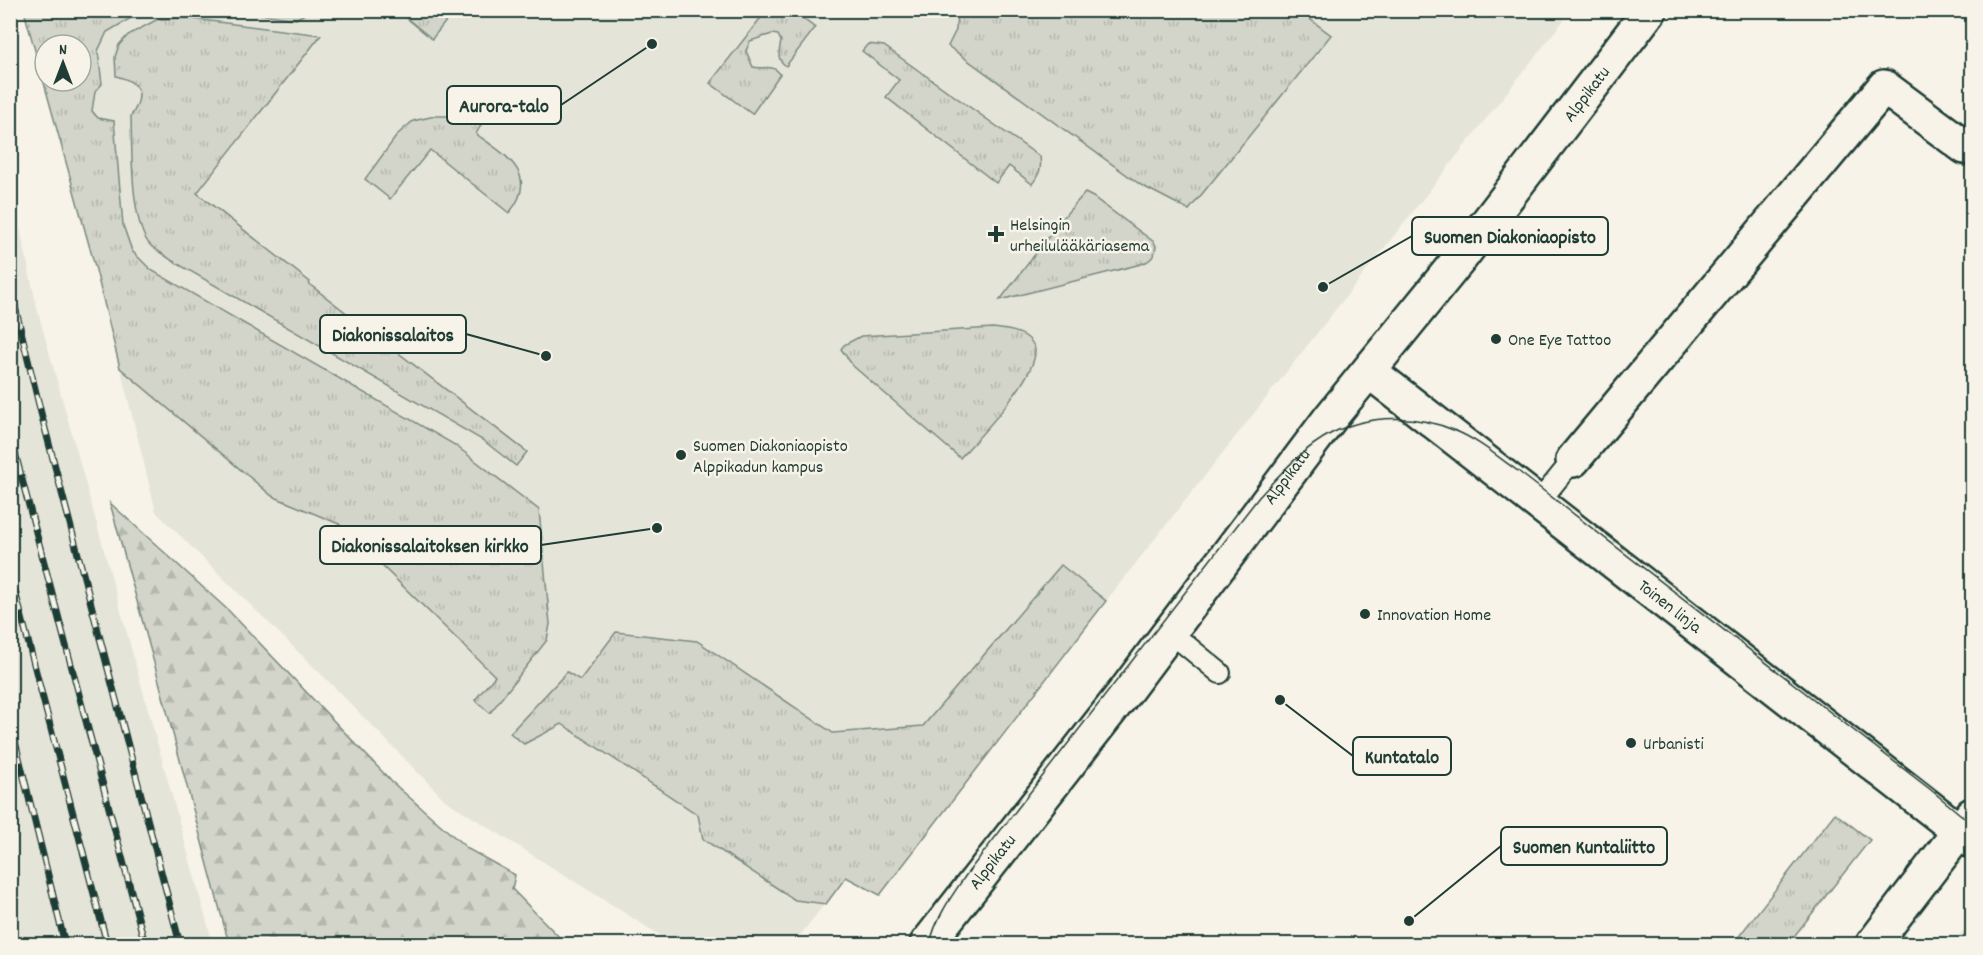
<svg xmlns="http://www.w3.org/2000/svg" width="1983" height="955" font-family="Dekko,sans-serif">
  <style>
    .built { fill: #e5e4d9; fill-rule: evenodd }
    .grass { fill: url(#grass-tufts); stroke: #79897f; stroke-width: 1.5; fill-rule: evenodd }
    .forest { fill: url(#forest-firs); stroke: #79897f; stroke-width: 1.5 }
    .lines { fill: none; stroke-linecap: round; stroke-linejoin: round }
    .service-casing { stroke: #1f3d34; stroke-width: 24 }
    .minor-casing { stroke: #1f3d34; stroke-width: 38 }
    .secondary-casing { stroke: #1f3d34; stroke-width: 38 }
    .service { stroke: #f7f3e8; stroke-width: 20 }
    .minor { stroke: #f7f3e8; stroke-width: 33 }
    .secondary { stroke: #f7f3e8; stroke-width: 33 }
    .tram { stroke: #1f3d34; stroke-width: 1.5 }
    .rail-casing { stroke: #1f3d34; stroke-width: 7 }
    .rail { stroke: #f7f3e8; stroke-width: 4.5; stroke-dasharray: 14; stroke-linecap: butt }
    .poi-dot { fill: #1f3d34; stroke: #f7f3e8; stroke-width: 2 }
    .labels { text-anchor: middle; stroke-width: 5; stroke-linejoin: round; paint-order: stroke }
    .street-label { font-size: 18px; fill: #1f3d34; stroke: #f7f3e8 }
    .poi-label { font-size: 18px; fill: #1f3d34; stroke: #f7f3e8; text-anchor: start }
    .leader { fill: none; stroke: #1f3d34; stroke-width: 2 }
    .callout-dot { fill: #1f3d34; stroke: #f7f3e8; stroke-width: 2 }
    .callout { fill: #f7f3e8; stroke: #1f3d34; stroke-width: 2 }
    .callout-label { font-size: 20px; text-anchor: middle; font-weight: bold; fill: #1f3d34 }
  </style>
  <defs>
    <pattern id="grass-tufts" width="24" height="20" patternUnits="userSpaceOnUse" patternTransform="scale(1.5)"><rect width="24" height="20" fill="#d3d5ca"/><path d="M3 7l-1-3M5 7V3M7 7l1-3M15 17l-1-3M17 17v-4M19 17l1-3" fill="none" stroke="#b5b8ae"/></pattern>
    <pattern id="forest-firs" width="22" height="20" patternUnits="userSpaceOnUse" patternTransform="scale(1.5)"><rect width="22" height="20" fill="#d3d5ca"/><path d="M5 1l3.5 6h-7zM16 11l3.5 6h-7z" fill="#b5b8ae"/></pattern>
  </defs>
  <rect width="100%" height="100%" fill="#f7f3e8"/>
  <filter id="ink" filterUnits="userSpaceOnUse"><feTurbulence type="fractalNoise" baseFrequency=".0167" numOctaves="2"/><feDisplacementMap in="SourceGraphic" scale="12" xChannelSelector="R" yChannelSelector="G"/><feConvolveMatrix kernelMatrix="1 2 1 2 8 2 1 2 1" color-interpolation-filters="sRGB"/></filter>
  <g filter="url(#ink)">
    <g class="built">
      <path d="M24,11H1571L1106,601L880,895L846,877L793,944H674L445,800L333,686L156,512L96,270ZM45,45H81V81H45Z"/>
      <polygon points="11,186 37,308 213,944 11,944"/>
      <polygon points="1971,921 1972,923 1972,944 1953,944"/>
    </g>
    <g class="grass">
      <polygon points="957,10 1299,11 1331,35 1189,210 1141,185 948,46 956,30"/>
      <path d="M24,11H143L107,32L98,51L102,84L95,92L92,111L98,118L114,121L123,225L132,251L151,270L455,445L539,510L550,624L547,640L490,713L475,700L495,676L339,524L272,496L120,368L96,270ZM45,45H81V81H45Z"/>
      <polygon points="240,11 310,11 296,19"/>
      <polygon points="398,11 454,11 432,39"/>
      <path d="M766,11H793L815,28L786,66C776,59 779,53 781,41L778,35L772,34L750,41L746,51L753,67C764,70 772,63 780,74L752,114L710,83Z"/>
      <path d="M186,18L321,35L197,193L310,282L309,284L527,452L516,466L484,441L171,260C165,255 157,251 151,246C130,225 132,147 131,116C145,95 141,82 116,76L115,57L119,45L128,35L158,19Z"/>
      <path d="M868,44L884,46L1040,157C1042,169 1039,175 1032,184L1009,166L996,183L886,97L899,80L862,51Z"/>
      <path d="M435,116H462L481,125L476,134C506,155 541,175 509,213L430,150L390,199L365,179L398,134L413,121Z"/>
      <path d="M1085,193L1093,197L1154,242L1156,246C1155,257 1150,261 1141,264L1000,300L1067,213Z"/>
      <path d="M993,328C1007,330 1027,331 1034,346C1044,371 977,439 960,458L853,366L841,349L844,345L861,336Z"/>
      <polygon points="1061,565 1106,601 880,895 846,877 826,904 795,900 703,839 698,815 562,724 524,744 510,733 567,672 580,680 616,632 697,641 833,733 923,726"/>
      <polygon points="1835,813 1870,840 1788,944 1733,944"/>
    </g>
    <polygon class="forest" points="110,503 229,611 392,782 468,849 515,875 512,889 566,944 229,944 156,670"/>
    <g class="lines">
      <g class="service-casing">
        <g id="service">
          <polyline points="1538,503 1573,460"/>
          <polyline points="1170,632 1220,673"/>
        </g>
      </g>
      <g class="minor-casing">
        <g id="minor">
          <path id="s1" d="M1369,371L1972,841"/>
          <polyline points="1573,460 1884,87 1965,147"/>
          <path id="s2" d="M927,944L1127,689L1331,417L1461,257L1650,10"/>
        </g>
      </g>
      <g class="secondary-casing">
        <polyline id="secondary" points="1873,944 1972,815"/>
      </g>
      <use href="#service" class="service"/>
      <use href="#minor" class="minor"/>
      <use href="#secondary" class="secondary"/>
      <path class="tram" d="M930,944C935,919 951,897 966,875L1259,497C1281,473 1303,448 1332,433C1370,414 1417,414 1456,431C1478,440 1498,457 1518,471L1931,790L1972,824"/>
      <g class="rail-casing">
        <g id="rail">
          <polyline points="10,286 41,413 180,944"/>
          <polyline points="10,434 145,944"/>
          <polyline points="10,572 107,944"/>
          <polyline points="10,721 65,944"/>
        </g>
      </g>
      <use href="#rail" class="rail"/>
    </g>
  </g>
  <g class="poi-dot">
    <path d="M993 225h6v6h6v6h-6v6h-6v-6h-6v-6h6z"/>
    <circle cx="1496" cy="339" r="6"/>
    <circle cx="681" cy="455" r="6"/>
    <circle cx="1365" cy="614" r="6"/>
    <circle cx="1631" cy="743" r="6"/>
  </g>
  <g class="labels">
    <g class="street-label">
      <text dy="6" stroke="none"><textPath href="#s2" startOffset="1076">Alppikatu</textPath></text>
      <text dy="6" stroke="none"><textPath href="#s2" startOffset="590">Alppikatu</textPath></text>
      <text dy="6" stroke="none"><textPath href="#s1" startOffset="382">Toinen linja</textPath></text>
      <text dy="6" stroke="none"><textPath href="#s2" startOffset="105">Alppikatu</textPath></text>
    </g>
    <g class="poi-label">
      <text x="1010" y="230">Helsingin<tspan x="1010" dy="21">urheilulääkäriasema</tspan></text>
      <text x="1508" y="345">One Eye Tattoo</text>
      <text x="693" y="451">Suomen Diakoniaopisto<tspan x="693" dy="21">Alppikadun kampus</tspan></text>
      <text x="1377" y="620">Innovation Home</text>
      <text x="1643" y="749">Urbanisti</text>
    </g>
  </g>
  <path class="leader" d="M652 44L561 105M1323 287L1412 236M546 356L466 334M657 528L541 545M1280 700L1353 756M1409 921L1501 846"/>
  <g class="callout-dot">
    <circle cx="652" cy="44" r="6"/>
    <circle cx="1323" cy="287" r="6"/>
    <circle cx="546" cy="356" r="6"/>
    <circle cx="657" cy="528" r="6"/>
    <circle cx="1280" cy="700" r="6"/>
    <circle cx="1409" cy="921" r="6"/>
  </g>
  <g class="callout">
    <rect x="447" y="86" width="114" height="38" rx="6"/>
    <rect x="1412" y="217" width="196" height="38" rx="6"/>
    <rect x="320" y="315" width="146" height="38" rx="6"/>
    <rect x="320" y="526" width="221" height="38" rx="6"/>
    <rect x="1353" y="737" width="98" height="38" rx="6"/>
    <rect x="1501" y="827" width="166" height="38" rx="6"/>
  </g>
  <g class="callout-label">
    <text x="504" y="112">Aurora-talo</text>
    <text x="1510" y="243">Suomen Diakoniaopisto</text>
    <text x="393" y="341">Diakonissalaitos</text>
    <text x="430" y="552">Diakonissalaitoksen kirkko</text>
    <text x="1402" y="763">Kuntatalo</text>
    <text x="1584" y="853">Suomen Kuntaliitto</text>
  </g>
  <rect width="1983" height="955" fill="none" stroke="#f7f3e8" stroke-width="36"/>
  <rect x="18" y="18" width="1947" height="919" fill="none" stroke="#1f3d34" stroke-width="2" filter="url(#ink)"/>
  <g transform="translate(63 63)"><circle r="28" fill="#f7f3e8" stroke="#a1aaa0" stroke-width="1.5"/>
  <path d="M0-4.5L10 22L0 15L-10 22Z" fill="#1f3d34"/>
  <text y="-9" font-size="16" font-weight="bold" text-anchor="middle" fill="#1f3d34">N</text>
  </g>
</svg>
